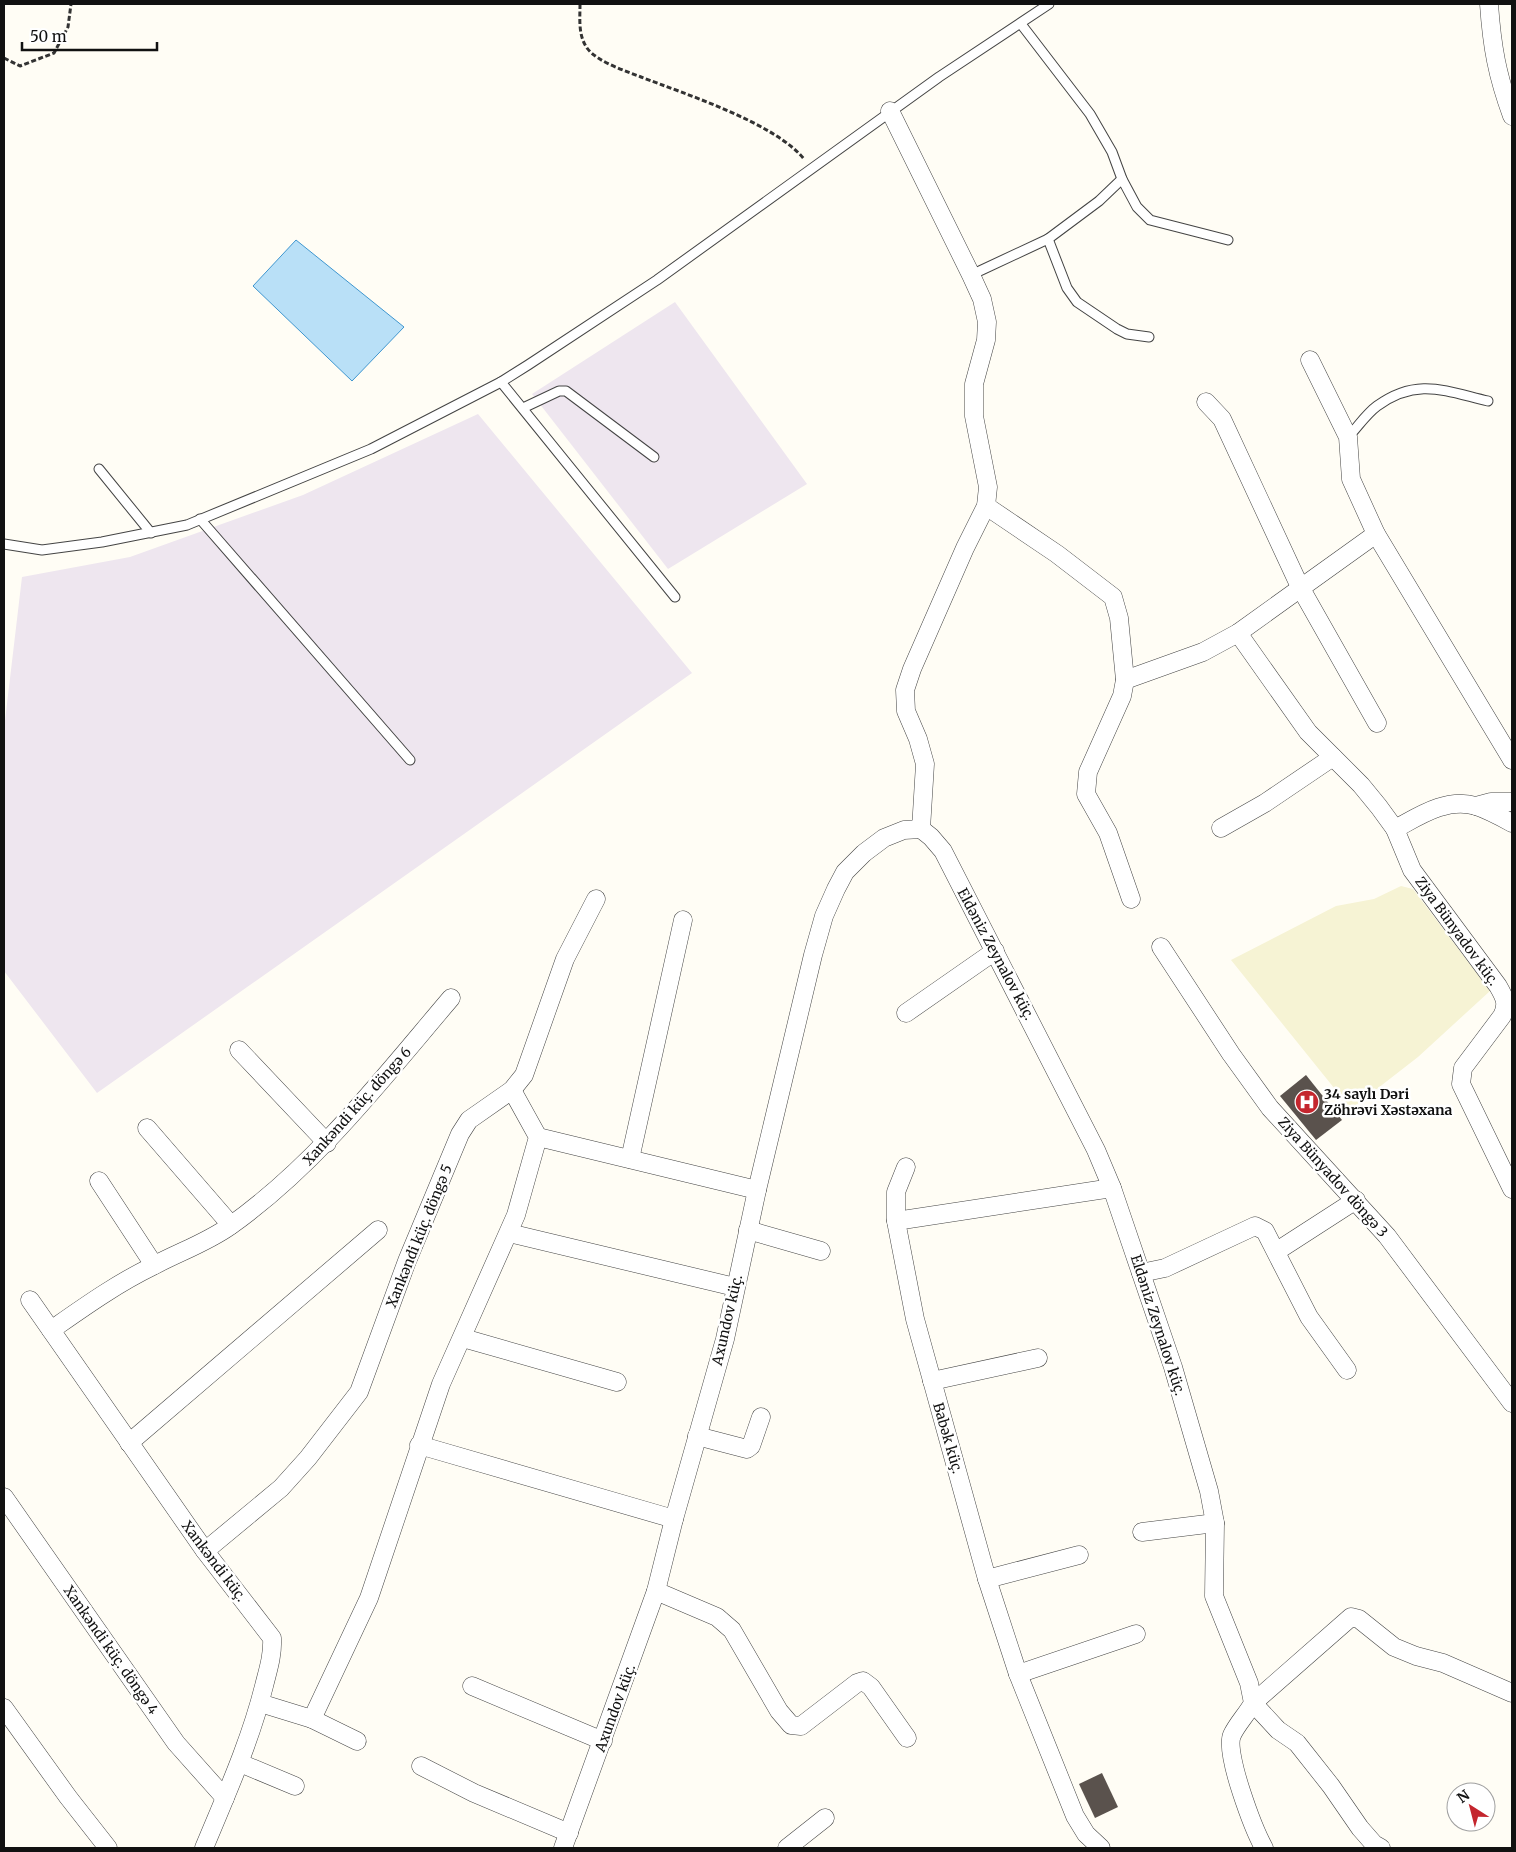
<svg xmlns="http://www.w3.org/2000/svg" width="1516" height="1852" font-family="Merriweather,serif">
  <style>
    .industrial { fill: #eee6ef }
    .farmland { fill: #f6f3d4 }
    .water { fill: #b9e0f7; stroke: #3f96cf }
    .building { fill: #5a524d }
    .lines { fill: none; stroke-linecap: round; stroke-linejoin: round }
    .service-casing { stroke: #444; stroke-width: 11 }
    .minor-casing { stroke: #444; stroke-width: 19 }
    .path { stroke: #333; stroke-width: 3; stroke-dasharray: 5 2.5; stroke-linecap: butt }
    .service { stroke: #fff; stroke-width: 9 }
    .minor { stroke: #fff; stroke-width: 18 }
    .labels { text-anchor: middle; stroke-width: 5; stroke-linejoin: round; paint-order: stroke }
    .street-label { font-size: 14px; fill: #111; stroke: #fff }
    .poi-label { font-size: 14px; font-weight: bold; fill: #111; stroke: #fff; text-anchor: start }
  </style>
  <rect width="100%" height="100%" fill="#fffdf5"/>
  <g class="industrial">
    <polygon points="675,302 807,484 668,569 532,394"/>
    <polygon points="478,414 692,673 97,1093 4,971 4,729 22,577 130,557 303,495"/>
  </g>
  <polygon class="farmland" points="1401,886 1413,889 1490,991 1418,1057 1351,1109 1231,960 1336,906 1374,899"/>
  <polygon class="water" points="296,240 404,327 352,381 253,286"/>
  <g class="building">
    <polygon points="1306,1075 1342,1120 1316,1140 1280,1096"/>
    <polygon points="1102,1773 1118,1807 1095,1818 1079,1784"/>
  </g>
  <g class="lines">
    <g class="service-casing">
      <g id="service">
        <polyline points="1021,24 1090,114 1112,152 1122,179 1137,207 1150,220 1228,240"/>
        <polyline points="1048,239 1067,288 1077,302 1117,329 1127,334 1149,337"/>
        <polyline points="971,275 1048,239 1099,201 1122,179"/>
        <polyline points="501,382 675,597"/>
        <polyline points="523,408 559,391 566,391 654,457"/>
        <path d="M1348,437C1357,428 1366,414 1377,406C1417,377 1445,391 1488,401"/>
        <polyline points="99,469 151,533"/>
        <polyline points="200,519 410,760"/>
        <polyline points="4,544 42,550 102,542 187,525 371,449 501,382 528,365 657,280 939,77 1049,4"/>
      </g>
    </g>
    <g class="minor-casing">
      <g id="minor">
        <path d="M1489,4C1492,47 1497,75 1512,116"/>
        <polyline points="890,111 971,275 982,299 987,322 986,340 974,384 974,416 988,487 986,506 965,548 912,669 905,690 906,711 918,739 925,764 921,829"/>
        <polyline points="1310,360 1348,437 1351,479 1376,534 1512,760"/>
        <polyline points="1206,402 1222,419 1300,587 1377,723"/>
        <polyline points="986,506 1057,554 1113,597 1119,618 1125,680 1122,696 1088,772 1086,794 1108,833 1131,899"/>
        <path d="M1238,633L1308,732L1361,785L1379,807L1395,829L1412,870L1498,986C1505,998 1508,1004 1502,1016L1463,1068L1461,1084L1512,1189"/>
        <polyline points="1125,680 1203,652 1238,633 1376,534"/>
        <polyline points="1476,806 1491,802 1512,802"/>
        <polyline points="1221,828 1265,803 1333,757"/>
        <path d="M921,829L931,837L943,851L1096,1150L1112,1188L1173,1367L1209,1491L1215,1523L1214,1596L1249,1683L1253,1703C1247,1714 1237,1724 1232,1735C1224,1753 1254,1830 1264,1848"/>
        <path d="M1395,829C1419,816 1447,797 1476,806C1488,810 1501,817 1512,823"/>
        <polyline points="1161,947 1231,1054 1270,1108 1387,1236 1512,1403"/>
        <polyline points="906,1013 995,951"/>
        <polyline points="239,1050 327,1143"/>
        <polyline points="147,1128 231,1225"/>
        <polyline points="538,1137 757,1190"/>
        <polyline points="630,1159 683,920"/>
        <polyline points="99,1181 154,1265"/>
        <polyline points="896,1221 896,1192 906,1167"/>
        <polyline points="748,1230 821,1251"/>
        <polyline points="509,1233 735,1287"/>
        <polyline points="1277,1251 1356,1200"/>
        <polyline points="1141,1273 1165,1268 1255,1226 1265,1231 1309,1317 1347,1370"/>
        <path d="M30,1300L205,1551L272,1638C273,1655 268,1670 264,1686C250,1742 226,1795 204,1848"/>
        <path d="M51,1330C84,1307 116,1284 153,1266C179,1252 206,1243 230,1226C317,1164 382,1079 451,998"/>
        <polyline points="463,1338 617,1382"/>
        <polyline points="932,1381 1038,1358"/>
        <polyline points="697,1436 747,1449 751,1446 761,1417"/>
        <polyline points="129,1443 378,1230"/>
        <polyline points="419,1445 674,1519"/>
        <polyline points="4,1497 176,1743 225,1798"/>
        <polyline points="1142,1532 1215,1523"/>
        <polyline points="205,1551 281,1488 308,1458 359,1392 407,1261 460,1134 469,1120 512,1090 524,1075 565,959 596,899"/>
        <polyline points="987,1579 1079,1555"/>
        <polyline points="656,1591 717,1617 732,1630 779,1711 791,1725 801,1726 857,1683 863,1681 871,1687 907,1738"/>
        <polyline points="1018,1674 1136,1634"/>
        <polyline points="472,1686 603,1741"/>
        <polyline points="260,1703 312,1719 369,1598 441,1384 516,1215 538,1137 512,1090"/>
        <polyline points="4,1708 68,1797 108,1848"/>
        <polyline points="312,1719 357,1741"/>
        <polyline points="240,1763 295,1786"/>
        <polyline points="421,1766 474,1793 569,1833"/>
        <polyline points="563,1848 656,1591 674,1519 725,1339 757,1190 813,955 824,916 836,889 845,872 864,853 884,838 904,830 921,829"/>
        <polyline points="787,1848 825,1818"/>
        <polyline points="1101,1848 1086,1834 1075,1816 1018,1674 987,1579 915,1319 896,1221 1112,1188"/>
        <polyline points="1381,1848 1374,1844 1360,1828 1331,1786 1297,1743 1278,1730 1253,1703 1351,1617 1359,1619 1394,1647 1416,1656 1443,1663 1512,1693"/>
      </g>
    </g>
    <g class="path">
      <path d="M580,4C580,19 578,35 587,48C597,62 626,71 641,77C685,94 775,123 804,159"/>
      <polyline points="4,58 20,66 54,53 68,27 71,4"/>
    </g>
    <use href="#service" class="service"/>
    <use href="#minor" class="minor"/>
  </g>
  <defs>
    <g id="hospital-disc" transform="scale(1.25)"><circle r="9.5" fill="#c4262e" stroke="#fff"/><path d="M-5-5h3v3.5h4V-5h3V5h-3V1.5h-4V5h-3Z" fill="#fff"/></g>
  </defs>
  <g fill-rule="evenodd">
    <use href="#hospital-disc" x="1307" y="1102"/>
  </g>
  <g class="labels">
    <g class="street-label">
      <text transform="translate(1457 931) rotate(54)" y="5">Ziya Bünyadov küç.</text>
      <text transform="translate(996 954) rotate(62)" y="5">Eldəniz Zeynalov küç.</text>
      <text transform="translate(357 1106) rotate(-48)" y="5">Xankəndi küç. döngə 6</text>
      <text transform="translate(1333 1177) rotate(48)" y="5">Ziya Bünyadov döngə 3</text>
      <text transform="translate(419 1236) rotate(-68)" y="5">Xankəndi küç. döngə 5</text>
      <text transform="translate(727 1320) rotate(-77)" y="5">Axundov küç.</text>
      <text transform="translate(1158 1325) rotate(72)" y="5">Eldəniz Zeynalov küç.</text>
      <text transform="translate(948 1438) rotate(74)" y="5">Babək küç.</text>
      <text transform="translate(214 1561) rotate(53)" y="5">Xankəndi küç.</text>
      <text transform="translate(111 1650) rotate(55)" y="5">Xankəndi küç. döngə 4</text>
      <text transform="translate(615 1708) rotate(-70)" y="5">Axundov küç.</text>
    </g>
    <g class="poi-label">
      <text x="1324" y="1099">34 saylı Dəri<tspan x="1324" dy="16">Zöhrəvi Xəstəxana</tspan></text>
    </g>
  </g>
  <rect width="1516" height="1852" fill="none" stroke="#111111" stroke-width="10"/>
  <g transform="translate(1471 1807) rotate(324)"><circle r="24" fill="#ffffff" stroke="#a0a0a0"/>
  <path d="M0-4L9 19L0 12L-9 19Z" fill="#c4262e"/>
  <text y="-8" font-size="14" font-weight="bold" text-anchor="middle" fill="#111111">N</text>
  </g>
  <path d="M22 42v8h135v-8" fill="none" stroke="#111111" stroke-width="2.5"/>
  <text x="30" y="42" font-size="15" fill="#111111" stroke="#ffffff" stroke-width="4" paint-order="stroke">50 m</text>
</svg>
